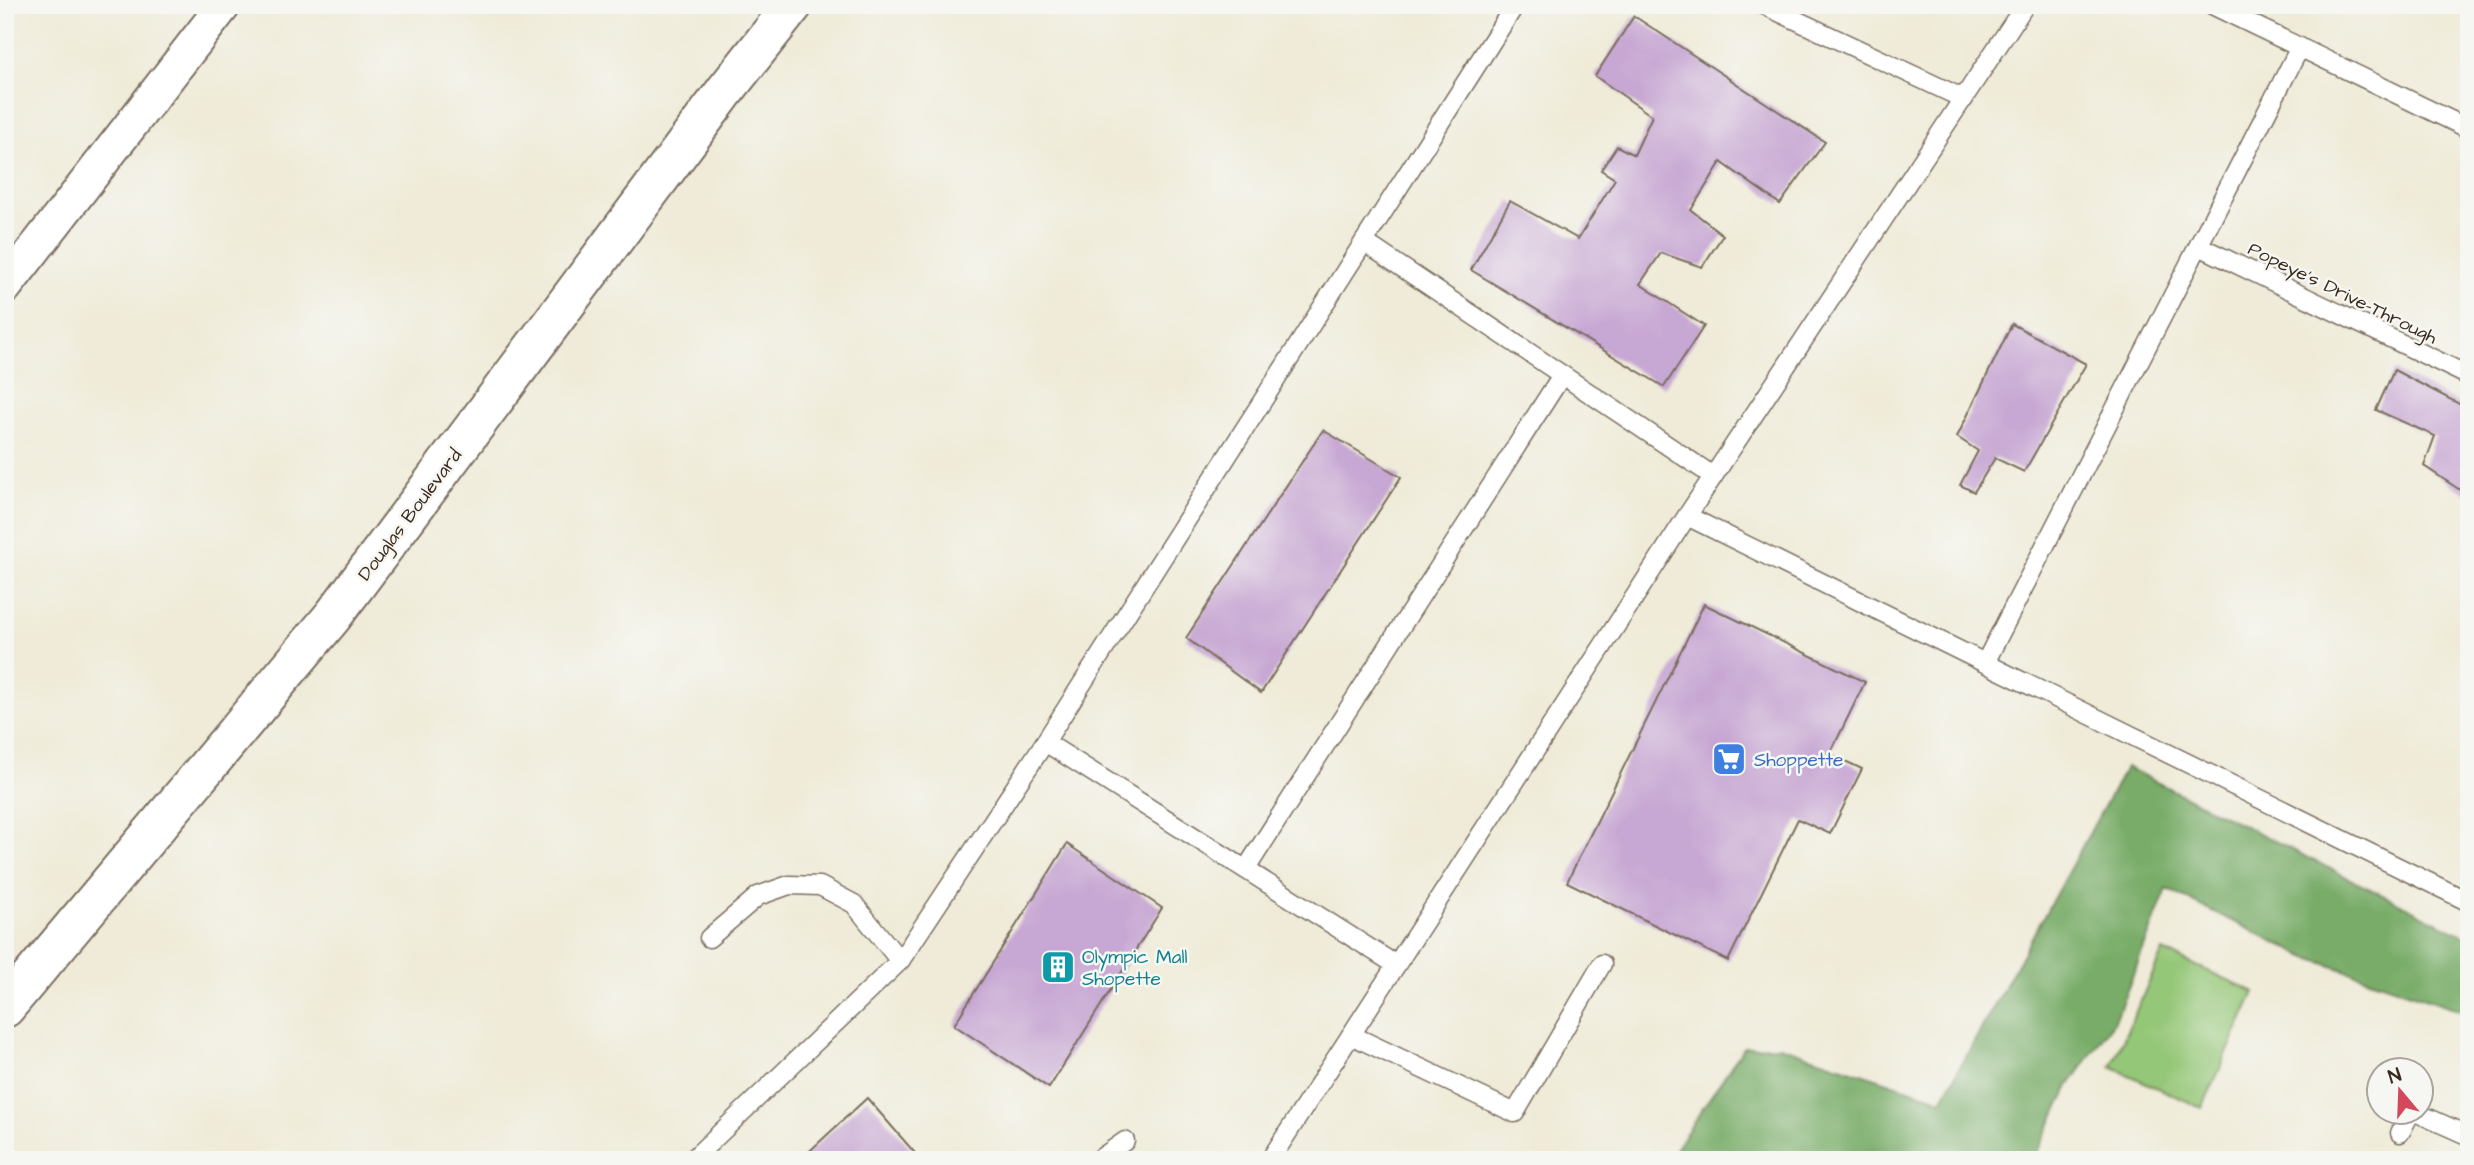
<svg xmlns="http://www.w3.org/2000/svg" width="2474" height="1165" font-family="'Architects Daughter',sans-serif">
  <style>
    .green { fill: #95c778; stroke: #68784b; stroke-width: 2 }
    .forest { fill: #78ac68; stroke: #5a6b43; stroke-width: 2 }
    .building { fill: #c7a7d3 }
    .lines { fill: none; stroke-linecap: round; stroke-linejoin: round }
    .service-casing { stroke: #7a6e5f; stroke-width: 21 }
    .minor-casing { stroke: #7a6e5f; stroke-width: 37 }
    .tertiary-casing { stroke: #7a6e5f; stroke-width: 42 }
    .service { stroke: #fff; stroke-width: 18 }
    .minor { stroke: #fff; stroke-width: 33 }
    .tertiary { stroke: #fff; stroke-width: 38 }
    .labels { text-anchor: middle; stroke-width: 5; stroke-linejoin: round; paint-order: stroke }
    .street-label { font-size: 19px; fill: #3b2a1e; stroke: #f6f6f2 }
    .shop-label { font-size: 19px; fill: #366cbe; stroke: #f6f6f2; text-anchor: start }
    .culture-label { font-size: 19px; fill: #0d838f; stroke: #f6f6f2; text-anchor: start }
  </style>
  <rect width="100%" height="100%" fill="#f6f6f2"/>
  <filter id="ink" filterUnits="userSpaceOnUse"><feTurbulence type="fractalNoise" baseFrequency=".0143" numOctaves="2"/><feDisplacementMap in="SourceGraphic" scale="14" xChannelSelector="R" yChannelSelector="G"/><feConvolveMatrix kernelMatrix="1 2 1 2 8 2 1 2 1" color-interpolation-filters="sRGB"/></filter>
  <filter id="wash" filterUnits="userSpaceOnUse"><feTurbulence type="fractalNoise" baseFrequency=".00686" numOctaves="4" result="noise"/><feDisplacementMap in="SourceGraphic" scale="28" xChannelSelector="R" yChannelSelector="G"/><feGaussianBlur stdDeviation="1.57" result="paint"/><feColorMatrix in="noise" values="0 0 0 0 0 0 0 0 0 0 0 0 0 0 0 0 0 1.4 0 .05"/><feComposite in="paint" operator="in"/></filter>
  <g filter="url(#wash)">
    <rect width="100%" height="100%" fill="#efebd8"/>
    <polygon class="green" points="2163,951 2255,992 2202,1108 2111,1067"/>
    <polygon class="forest" points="2126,767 2469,938 2469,1013 2306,957 2167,889 2116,1018 2069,1086 2033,1160 1668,1160 1744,1047 1780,1046 1942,1100"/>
    <g id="blocks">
      <g class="building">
        <polygon points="1634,16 1825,142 1780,204 1721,162 1691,210 1723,235 1702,267 1661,253 1640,284 1704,326 1664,387 1471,270 1510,201 1578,239 1615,179 1601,170 1617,146 1634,155 1652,116 1595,76"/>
        <polygon points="2012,324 2086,364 2024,472 1995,458 1974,492 1960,485 1978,451 1957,437"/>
        <polygon points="2394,370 2469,409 2469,496 2424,466 2435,436 2376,410"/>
        <polygon points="1323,430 1401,477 1261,693 1186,638"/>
        <polygon points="1704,604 1865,682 1830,754 1862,769 1830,834 1798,819 1728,961 1567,882"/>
        <polygon points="1067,844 1162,908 1049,1088 954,1025"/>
        <polygon points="867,1098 921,1160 800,1160"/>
      </g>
    </g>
  </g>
  <g filter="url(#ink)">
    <use href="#blocks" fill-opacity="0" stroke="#7a6e5f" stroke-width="2"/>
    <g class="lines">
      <g class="service-casing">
        <g id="service">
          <polyline points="1764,5 1964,99"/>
          <polyline points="2212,5 2469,129"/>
          <polyline points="1364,242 1713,476"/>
          <polyline points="2199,246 2469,376"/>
          <polyline points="1687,516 2469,902"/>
          <polyline points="1985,663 2300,47"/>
          <polyline points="1045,742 1396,965"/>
          <polyline points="1246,869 1562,375"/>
          <polyline points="709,938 758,896 789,885 820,886 854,904 900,961"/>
          <polyline points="1351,1035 1515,1113 1602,964"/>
          <polyline points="2415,1112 2469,1136"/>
          <polyline points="2400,1133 2411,1112"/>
          <polyline points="692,1160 900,961 1045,742 1515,5"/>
          <polyline points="1098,1160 1125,1141"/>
          <polyline points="1270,1160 1687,516 2025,5"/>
        </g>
      </g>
      <g class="minor-casing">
        <polyline id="minor" points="5,287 224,5"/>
      </g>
      <g class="tertiary-casing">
        <polyline id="tertiary" points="5,1008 333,616 725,91 793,5"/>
      </g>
      <use href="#service" class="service"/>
      <use href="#minor" class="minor"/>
      <use href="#tertiary" class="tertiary"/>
    </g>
  </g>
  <defs>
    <g id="supermarket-square" transform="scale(1.75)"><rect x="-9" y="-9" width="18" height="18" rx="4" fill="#3f7fe0" stroke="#f6f6f2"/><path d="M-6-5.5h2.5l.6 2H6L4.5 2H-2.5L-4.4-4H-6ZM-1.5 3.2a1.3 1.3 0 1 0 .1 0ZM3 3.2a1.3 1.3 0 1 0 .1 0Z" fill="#fff"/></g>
    <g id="building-square" transform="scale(1.75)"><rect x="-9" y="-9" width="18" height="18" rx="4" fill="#0f9aa8" stroke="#f6f6f2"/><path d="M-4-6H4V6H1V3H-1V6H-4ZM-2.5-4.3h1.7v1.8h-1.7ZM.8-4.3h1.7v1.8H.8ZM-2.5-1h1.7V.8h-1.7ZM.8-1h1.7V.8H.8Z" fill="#fff"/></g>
  </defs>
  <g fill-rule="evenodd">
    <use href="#supermarket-square" x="1729" y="759"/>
    <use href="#building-square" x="1058" y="967"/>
  </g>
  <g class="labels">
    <g class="street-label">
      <text transform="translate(2343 292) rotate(26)" y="7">Popeye's Drive-Through</text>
      <text transform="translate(409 514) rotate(-53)" y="7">Douglas Boulevard</text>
    </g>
    <g class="shop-label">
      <text x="1754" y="766">Shoppette</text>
    </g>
    <g class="culture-label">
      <text x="1082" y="963">Olympic Mall<tspan x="1082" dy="22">Shopette</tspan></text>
    </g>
  </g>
  <rect width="2474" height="1165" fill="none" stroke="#f6f6f2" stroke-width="28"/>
  <g transform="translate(2400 1091) rotate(341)"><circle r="33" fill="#f6f6f2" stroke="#aba49d" stroke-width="2"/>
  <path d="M0-5L12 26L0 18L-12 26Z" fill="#d1495b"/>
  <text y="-10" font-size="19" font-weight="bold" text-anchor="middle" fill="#3b2a1e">N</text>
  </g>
</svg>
